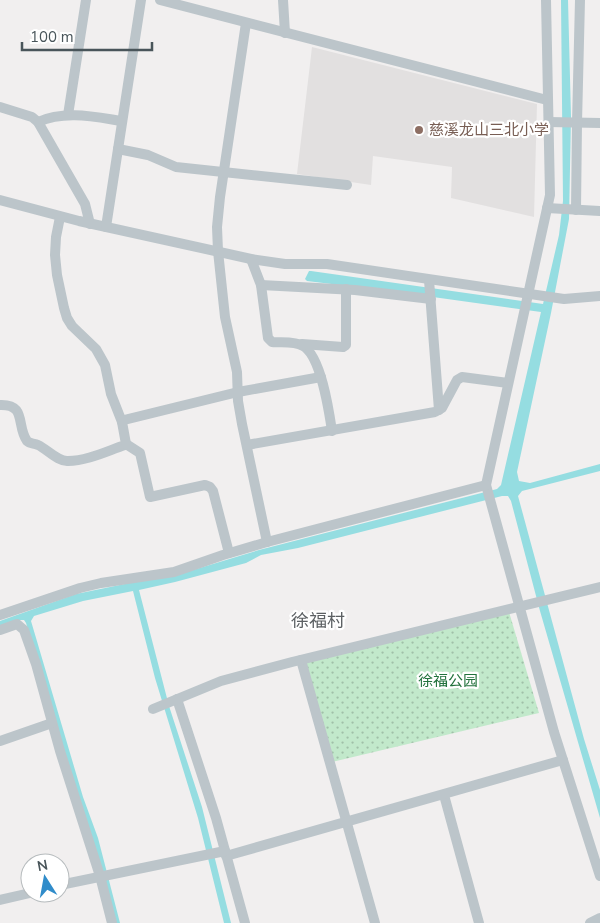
<svg xmlns="http://www.w3.org/2000/svg" width="600" height="923" font-family="'Nunito Sans','Noto Sans SC',sans-serif">
  <style>
    .education { fill: #e2e0e0 }
    .park { fill: url(#park-dots) }
    .water { fill: #95dde1 }
    .lines { fill: none; stroke-linecap: round; stroke-linejoin: round }
    .minor { stroke: #bcc5ca; stroke-width: 10 }
    .education-dot { fill: #8d6e63; stroke: #fff; stroke-width: 2 }
    .labels { text-anchor: middle; stroke-width: 4.5; stroke-linejoin: round; paint-order: stroke }
    .education-label { font-size: 15px; fill: #785e54; stroke: #fff; text-anchor: start }
    .park-label { font-size: 15px; fill: #23723d; stroke: #fff }
    .quarter-label { font-size: 18px; fill: #5c6063; stroke: #fff }
  </style>
  <defs>
    <pattern id="park-dots" width="8" height="8" patternUnits="userSpaceOnUse" patternTransform="scale(1.25)"><rect width="8" height="8" fill="#c2e9cb"/><path d="M2 2h.1M6 6h.1" fill="none" stroke="#a0c0a8" stroke-width="1.8" stroke-linecap="round"/></pattern>
  </defs>
  <rect width="100%" height="100%" fill="#f1efef"/>
  <polygon class="education" points="312,47 537,104 534,217 451,198 452,167 373,156 371,185 297,174"/>
  <polygon class="park" points="509,612 539,713 332,762 304,662"/>
  <polygon class="water" points="561,0 568,0 571,117 569,219 551,313 517,472 519,481 530,483 600,464 600,471 522,491 518,496 584,739 600,790 600,818 540,611 511,501 508,496 502,496 298,548 261,555 246,563 175,582 139,590 169,706 202,807 231,923 224,923 198,818 155,678 133,591 83,601 34,616 31,621 83,797 98,838 120,923 116,923 26,623 24,620 16,620 0,627 0,621 76,594 193,570 259,550 497,489 501,485 541,312 397,292 307,281 305,279 309,271 311,271 543,304 559,235 563,201"/>
  <g class="lines">
    <g class="minor">
      <polyline points="160,0 547,100"/>
      <polyline points="283,0 285,33"/>
      <polyline points="546,0 550,195 486,485 554,732 600,876"/>
      <polyline points="246,23 220,197 217,227 218,251 225,317 237,372 238,401 242,424 267,542"/>
      <polyline points="0,107 32,117 38,122 85,204 90,224"/>
      <polyline points="68,115 86,0"/>
      <path d="M38,122C65,110 95,117 122,121"/>
      <polyline points="549,122 600,123"/>
      <polyline points="118,149 148,155 176,167 347,185"/>
      <polyline points="0,200 79,221 251,259 285,264 327,264 564,299 600,296"/>
      <polyline points="547,208 600,211"/>
      <polyline points="576,210 577,123 580,0"/>
      <polyline points="60,217 56,237 55,255 57,275 64,308 67,318 72,326 96,349 105,365 111,394 122,422"/>
      <polyline points="106,227 141,0"/>
      <path d="M251,259L261,285L268,338L272,342C281,343 295,341 303,346C321,356 329,411 332,431"/>
      <polyline points="429,280 439,410"/>
      <polyline points="261,285 355,290 431,299"/>
      <polyline points="302,344 343,347 346,345 346,289"/>
      <path d="M0,405C27,404 16,426 27,441C30,444 34,443 38,445C47,449 58,462 68,461C87,461 107,451 125,445L126,444L122,422L124,420L238,392L321,377"/>
      <polyline points="126,444 140,453 150,497 205,485 210,487 213,491 229,553"/>
      <polyline points="247,445 435,412 442,408 457,380 462,377 508,383"/>
      <polyline points="0,615 80,588 101,583 174,572 223,555 267,542 486,485"/>
      <polyline points="0,630 17,624 24,630 36,664 60,751 100,876 112,923"/>
      <polyline points="301,660 375,923"/>
      <polyline points="177,699 216,818 245,923"/>
      <polyline points="153,709 221,681 292,662 600,587"/>
      <polyline points="0,741 52,723"/>
      <polyline points="444,795 479,923"/>
      <polyline points="226,856 563,760"/>
      <polyline points="60,885 225,851"/>
      <polyline points="0,900 30,893"/>
      <polyline points="590,923 600,918"/>
    </g>
  </g>
  <circle class="education-dot" cx="419" cy="130" r="5"/>
  <g class="labels">
    <g class="education-label">
      <text x="429" y="135">慈溪龙山三北小学</text>
    </g>
    <g class="park-label">
      <text x="448" y="686">徐福公园</text>
    </g>
    <g class="quarter-label">
      <text x="318" y="627">徐福村</text>
    </g>
  </g>
  <g transform="translate(45 878) rotate(349)"><circle r="24" fill="#ffffff" stroke="#b6bbbd"/>
  <path d="M0-4L9 19L0 12L-9 19Z" fill="#308cca"/>
  <text y="-8" font-size="14" font-weight="bold" text-anchor="middle" fill="#49555a">N</text>
  </g>
  <path d="M22 42v8h130v-8" fill="none" stroke="#49555a" stroke-width="2.5"/>
  <text x="30" y="42" font-size="15" fill="#49555a" stroke="#ffffff" stroke-width="4" paint-order="stroke">100 m</text>
</svg>
